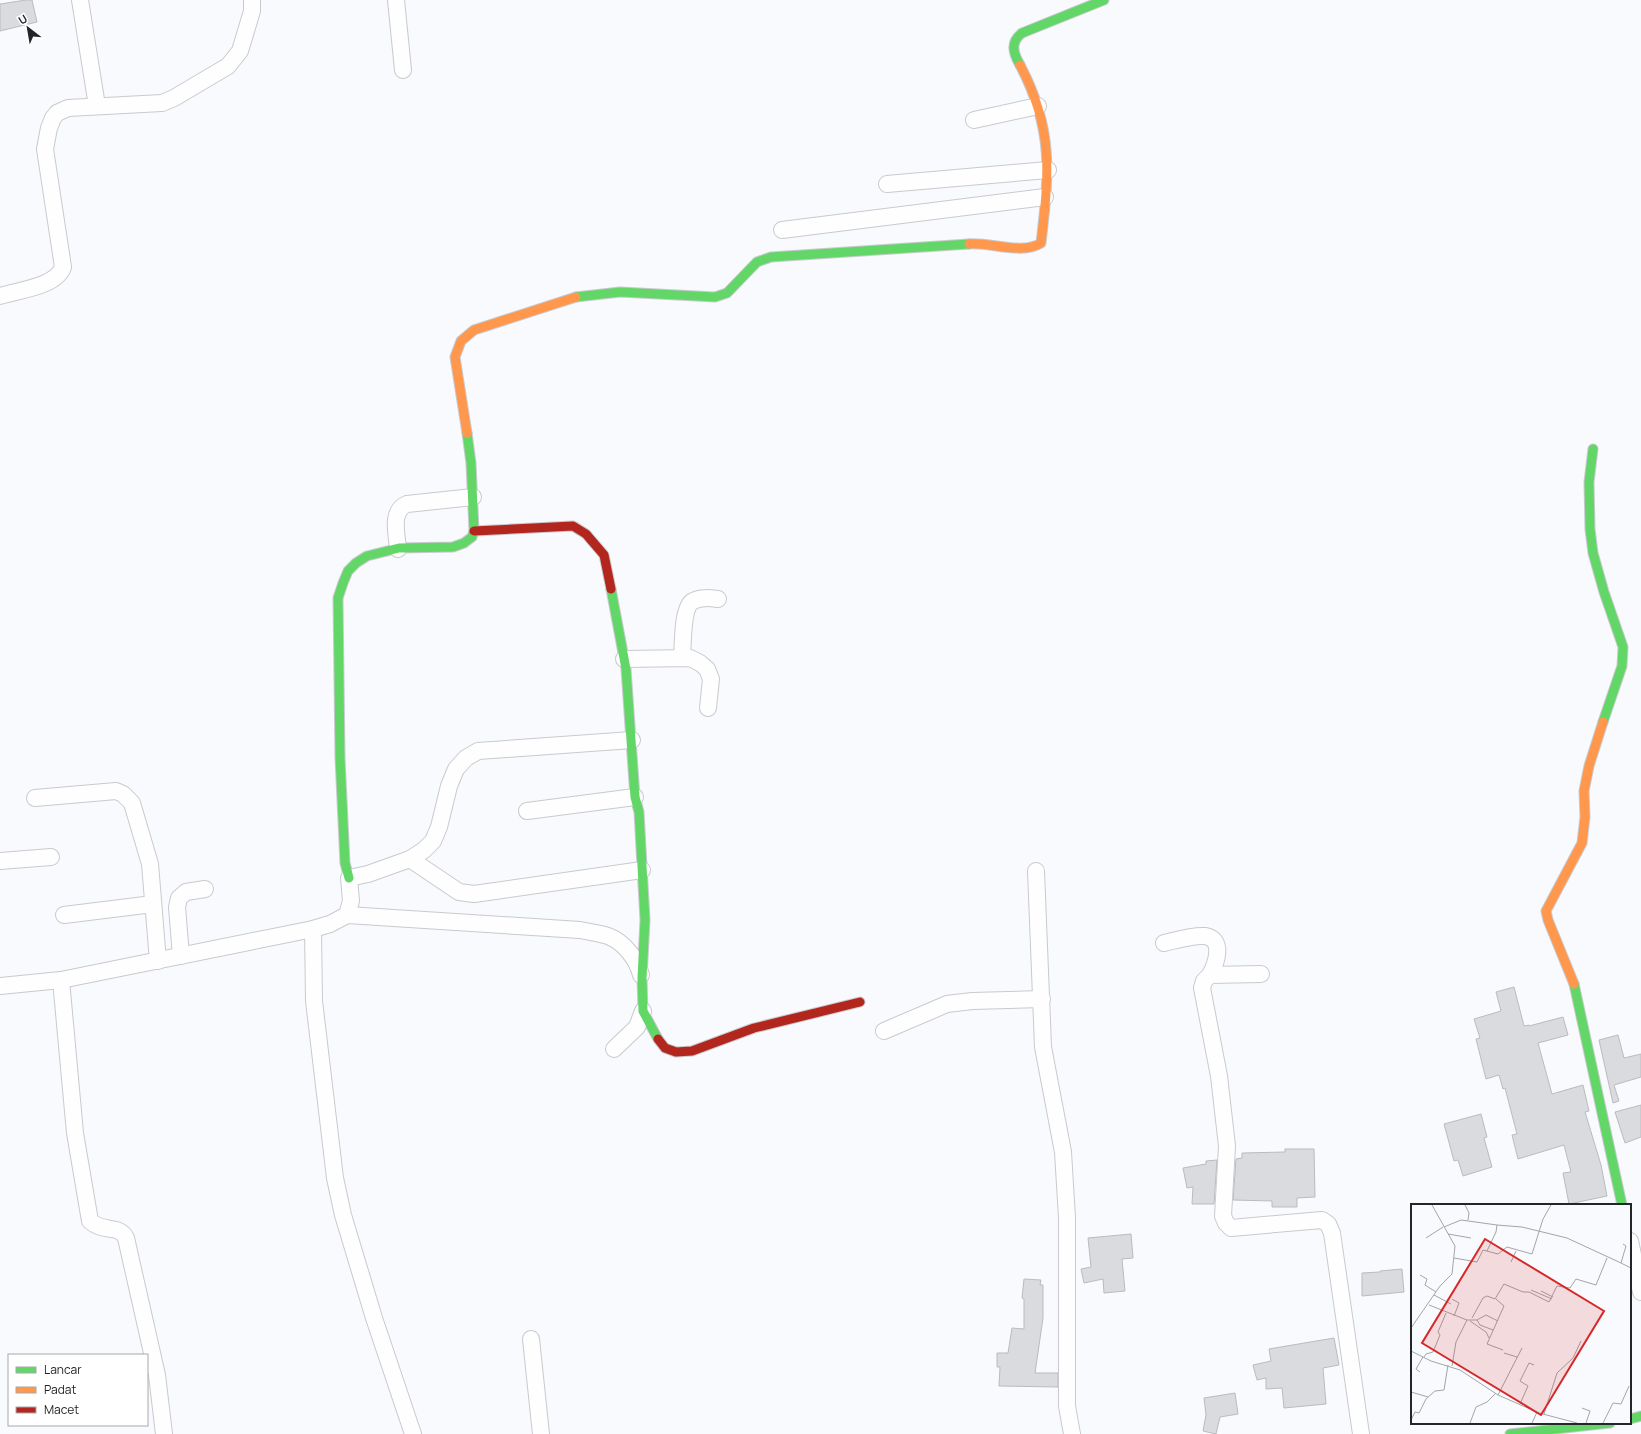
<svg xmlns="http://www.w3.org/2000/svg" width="1641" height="1434" font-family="Manrope,sans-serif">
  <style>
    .building { fill: #dadbde; stroke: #babbbe }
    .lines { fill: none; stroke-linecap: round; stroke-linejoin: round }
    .street-casing { stroke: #c8cacd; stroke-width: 18 }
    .fast-casing { stroke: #c8cacd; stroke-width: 11 }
    .slow-casing { stroke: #c8cacd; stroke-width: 11 }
    .jam-casing { stroke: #c8cacd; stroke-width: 11 }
    .street { stroke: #fefeff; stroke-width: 16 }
    .fast { stroke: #63d668; stroke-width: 9 }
    .slow { stroke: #ff974d; stroke-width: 9 }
    .jam { stroke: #b3261e; stroke-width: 9 }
    .inset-road { fill: none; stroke: #a3a5a8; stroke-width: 1 }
    .view { fill: #d62828; fill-opacity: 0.15; stroke: #d62828; stroke-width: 2 }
    .inset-edge { fill: none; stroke: #232528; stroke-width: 2 }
  </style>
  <rect width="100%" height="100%" fill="#f8fafd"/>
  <g class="building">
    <polygon points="26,0 32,0 37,22 0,31 0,4"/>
    <polygon points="1514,987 1524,1026 1529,1025 1529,1026 1563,1017 1568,1035 1538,1043 1552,1094 1583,1085 1589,1111 1585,1112 1601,1165 1607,1196 1569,1204 1563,1173 1571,1172 1564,1145 1518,1159 1512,1135 1517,1134 1505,1088 1503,1089 1499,1075 1486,1079 1476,1039 1480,1038 1474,1019 1501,1011 1496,992"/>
    <polygon points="1618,1035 1624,1058 1641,1054 1641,1077 1614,1085 1619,1101 1613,1103 1599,1040"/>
    <polygon points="1641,1105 1641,1137 1625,1143 1615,1112"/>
    <polygon points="1481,1114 1487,1137 1484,1138 1492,1167 1463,1176 1458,1160 1454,1161 1444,1124"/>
    <polygon points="1285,1149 1314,1149 1315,1197 1297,1198 1297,1207 1272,1207 1272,1201 1233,1200 1236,1159 1242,1158 1242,1153 1285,1152"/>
    <polygon points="1217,1160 1214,1204 1192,1204 1193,1187 1187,1188 1183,1168 1206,1164 1206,1161"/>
    <polygon points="1131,1234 1133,1258 1122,1259 1125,1291 1104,1293 1103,1279 1084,1283 1081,1269 1091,1267 1088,1238"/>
    <polygon points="1402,1269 1404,1292 1362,1296 1362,1273 1380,1272 1380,1271"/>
    <polygon points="1024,1279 1041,1280 1040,1285 1043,1285 1043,1318 1035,1373 1058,1373 1058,1387 999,1386 1000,1367 997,1367 997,1353 1008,1353 1012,1328 1024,1329 1024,1299 1022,1298"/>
    <polygon points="1334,1338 1339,1365 1323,1368 1326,1404 1284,1408 1282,1388 1266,1389 1266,1378 1257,1380 1253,1365 1271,1361 1269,1349"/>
    <polygon points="1235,1393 1238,1414 1220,1417 1216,1434 1203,1431 1206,1415 1204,1398"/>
  </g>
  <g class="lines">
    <g class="street-casing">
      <g id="street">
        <polyline points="80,0 97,106"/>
        <polyline points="396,0 403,70"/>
        <polyline points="974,120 1038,106"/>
        <polyline points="887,184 1048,170"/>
        <polyline points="782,230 1045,197"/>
        <path d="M0,296C18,290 56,287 63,267L45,149L49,128L53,118L57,113L68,108L162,103L174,98L228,66L240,51L252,11V0"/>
        <path d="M398,549C397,534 390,511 407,504L473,497"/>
        <path d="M682,658C683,645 682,607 693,601C701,597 709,598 718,599"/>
        <polyline points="624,659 690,658 700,663 707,669 711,679 708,708"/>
        <polyline points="35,798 116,791 123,794 132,803 150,864 158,961"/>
        <polyline points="527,811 635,797"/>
        <polyline points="410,859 424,850 433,841 439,827 449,786 456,769 466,758 478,751 632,740"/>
        <polyline points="0,861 51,857"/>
        <polyline points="1036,871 1043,1047 1063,1152 1067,1218 1067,1406 1072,1434"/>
        <polyline points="64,915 153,904"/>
        <path d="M347,915L580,930C589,932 599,933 608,936C624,942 637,959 641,975"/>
        <polyline points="313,929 314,1001 335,1178 343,1215 374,1318 413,1434"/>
        <path d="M1164,943C1177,940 1192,935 1205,936C1225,939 1216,964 1210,975"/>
        <polyline points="181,956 177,907 179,898 186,892 205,889"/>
        <polyline points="1261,974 1210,975 1204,981 1202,988 1219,1076 1227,1146 1223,1216 1226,1223 1231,1228 1322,1220 1328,1224 1332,1233 1361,1434"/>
        <path d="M61,980L75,1133L90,1221C103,1233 119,1224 126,1238L157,1375L164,1434"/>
        <polyline points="0,986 61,980 313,929 330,924 347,915 351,901 349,878 368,874 410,859 459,892 474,894 642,870"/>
        <polyline points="884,1031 947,1004 972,1001 1042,999"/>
        <polyline points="614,1049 637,1027 643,1011"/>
        <polyline points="1630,1241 1641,1292"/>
        <polyline points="531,1339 541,1434"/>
      </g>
    </g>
    <g class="fast-casing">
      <g id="fast">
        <path d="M1020,65C1013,53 1010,42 1022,33L1104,0"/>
        <polyline points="576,297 620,292 715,297 727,293 757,262 771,257 969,244"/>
        <polyline points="1593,449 1589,482 1590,529 1593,553 1604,592 1623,647 1622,666 1603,722"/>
        <polyline points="611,589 626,669 635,797 639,812 645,920 642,978 643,1011 658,1039"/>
        <polyline points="349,878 345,863 340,758 338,598 343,583 348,571 356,563 367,556 399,548 453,547 464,543 472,537 474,531 471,463 467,433"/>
        <polyline points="1574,984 1622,1205"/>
        <polyline points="1630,1419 1641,1416"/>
        <polyline points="1510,1434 1610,1423"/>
      </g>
    </g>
    <g class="slow-casing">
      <g id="slow">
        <path d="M969,244C991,242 1023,255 1041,243C1049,174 1054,129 1020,65"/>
        <polyline points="467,433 455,357 461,341 474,330 576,297"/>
        <polyline points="1574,984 1548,920 1546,911 1582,843 1585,817 1584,791 1589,766 1603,722"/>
      </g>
    </g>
    <g class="jam-casing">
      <g id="jam">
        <polyline points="474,531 573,526 586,534 604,555 611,589"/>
        <polyline points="658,1039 665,1048 676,1052 692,1051 754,1028 860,1002"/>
      </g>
    </g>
    <use href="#street" class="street"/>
    <use href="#fast" class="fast"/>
    <use href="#slow" class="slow"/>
    <use href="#jam" class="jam"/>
  </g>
  <g transform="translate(1411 1204)">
    <rect width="220" height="220" fill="#f8fafd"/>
    <path class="inset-road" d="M54,1L58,9L57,16M86,21L111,23L156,34L210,59M33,23L50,16L86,21L85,28L76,47M37,30L60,34M15,34L32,23M212,40L215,42L210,59L220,64M43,54L66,58L72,46L87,50L96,43L121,50L132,15L140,1M100,58L105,47M9,71L16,75L14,81L25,88M120,86L141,95M130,87L142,93M23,91L40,100M41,95L48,99L43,112M85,95L93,102L76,140L92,146M18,101L56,116H66L69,121L82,126M61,114L72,94L76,92L84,95L93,80L112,88H118L138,98L146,82L159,84L165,75L185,81L196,54M66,116L75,111L87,117M59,117L75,128L78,134M0,124L29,82L41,70L44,42L21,1M0,147L20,157L49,166L87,191L128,209L166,219M93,149L106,153M13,153L15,150L22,148L29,131L27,128L35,109M41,162L45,138L56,116M9,168L5,165L12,153M0,188L17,193M87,191L111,144M109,200L117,182L109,177L118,159L123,161M171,204L179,207L175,219M133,210L146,169L162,154L170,137M0,216L4,208L8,209L15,195L24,187L33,186L37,161M59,219L65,203L76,198L85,189M121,219L126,208M192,219L202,199L210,200L218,182"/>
    <path class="view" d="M74,35L193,107L130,211L11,139Z"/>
    <rect width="220" height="220" class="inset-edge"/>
  </g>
  <rect x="8" y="1354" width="140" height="72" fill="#ffffff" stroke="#a7a8a9"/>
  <rect x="16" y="1367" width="20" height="6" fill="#63d668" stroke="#a7a8a9"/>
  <text x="44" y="1374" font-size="12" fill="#232528">Lancar</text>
  <rect x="16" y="1387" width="20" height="6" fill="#ff974d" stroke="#a7a8a9"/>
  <text x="44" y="1394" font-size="12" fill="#232528">Padat</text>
  <rect x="16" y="1407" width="20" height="6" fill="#b3261e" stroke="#a7a8a9"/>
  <text x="44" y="1414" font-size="12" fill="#232528">Macet</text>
  <g transform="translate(28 28) rotate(329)" stroke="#ffffff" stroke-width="3" paint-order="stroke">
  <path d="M0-3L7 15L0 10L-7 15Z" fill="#232528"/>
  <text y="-6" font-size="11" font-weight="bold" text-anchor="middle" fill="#232528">U</text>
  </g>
</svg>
